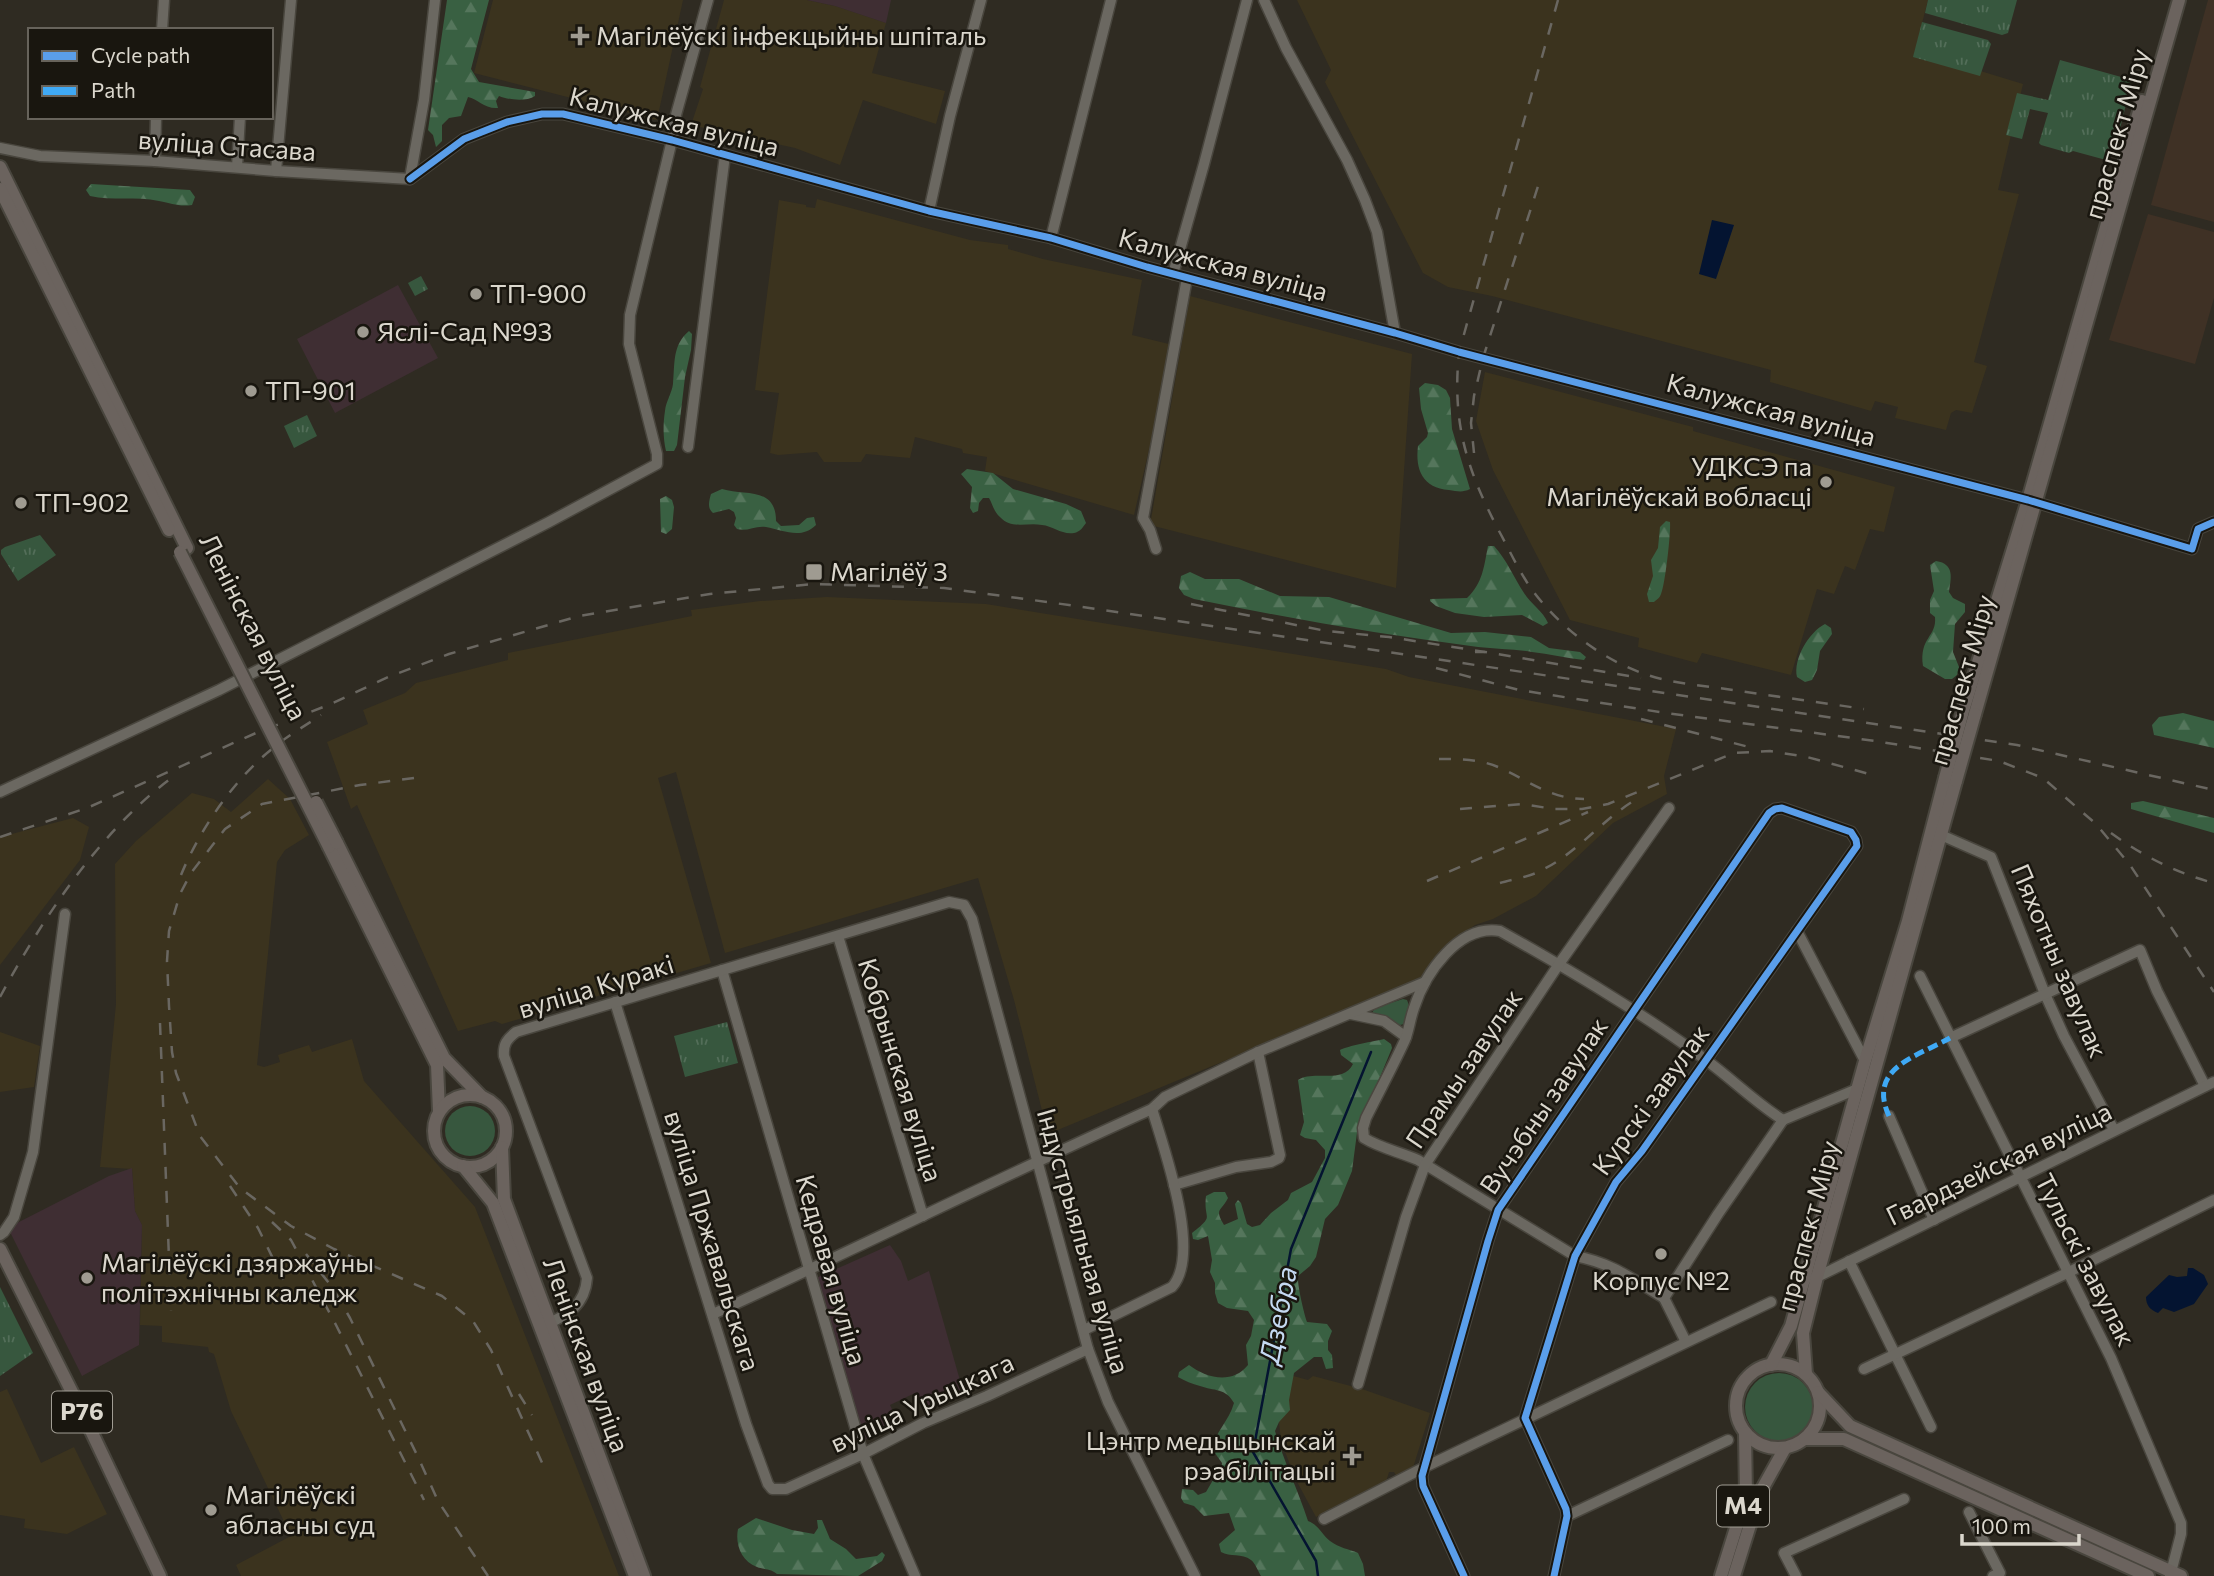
<svg xmlns="http://www.w3.org/2000/svg" width="2214" height="1576" font-family="Commissioner,sans-serif">
  <style>
    .commercial { fill: #3f3125 }
    .built { fill: #3b331e }
    .education { fill: #3f2e33 }
    .grass { fill: #37573e }
    .forest { fill: url(#forest-firs) }
    .park { fill: url(#park-tufts) }
    .water { fill: #041431 }
    .lines { fill: none; stroke-linecap: round; stroke-linejoin: round }
    .stream { stroke: #041431; stroke-width: 2.5 }
    .minor-casing { stroke: #49463e; stroke-width: 13 }
    .major-casing { stroke: #49463e; stroke-width: 16 }
    .minor { stroke: #6b6861; stroke-width: 10 }
    .major { stroke: #6b635e; stroke-width: 12 }
    .rail { stroke: #6a6761; stroke-width: 2.5; stroke-dasharray: 12 12; stroke-linecap: butt }
    .major-bridge-casing { stroke: #49463e; stroke-width: 16; stroke-linecap: butt }
    .major-bridge { stroke: #6b635e; stroke-width: 12 }
    .quiet { stroke: #3fa9f5; stroke-width: 5; stroke-dasharray: 10 5; stroke-linecap: butt }
    .cycleway-casing { stroke: #19160f; stroke-width: 11 }
    .cycleway { stroke: #5a9eea; stroke-width: 7 }
    .poi-dot { fill: #9f9b91; stroke: #19160f; stroke-width: 2.5 }
    .labels { text-anchor: middle; stroke-width: 5; stroke-linejoin: round; paint-order: stroke }
    .shield { fill: #19160f; stroke: #a19d94; stroke-width: 2 }
    .shield-label { font-size: 24px; font-weight: bold; fill: #dbd7cd }
    .poi-label { font-size: 26px; fill: #dbd7cd; stroke: #19160f; text-anchor: start }
    .street-label { font-size: 26px; fill: #dbd7cd; stroke: #19160f }
    .water-label { font-size: 28px; font-style: italic; fill: #c5d9f2; stroke: #19160f }
  </style>
  <defs>
    <pattern id="forest-firs" width="22" height="20" patternUnits="userSpaceOnUse" patternTransform="scale(1.75)"><rect width="22" height="20" fill="#396042"/><path d="M5 1l3.5 6h-7zM16 11l3.5 6h-7z" fill="#55765c"/></pattern>
    <pattern id="park-tufts" width="24" height="20" patternUnits="userSpaceOnUse" patternTransform="scale(1.75)"><rect width="24" height="20" fill="#37573e"/><path d="M3 7l-1-3M5 7V3M7 7l1-3M15 17l-1-3M17 17v-4M19 17l1-3" fill="none" stroke="#536e59"/></pattern>
  </defs>
  <rect width="100%" height="100%" fill="#2f2b22"/>
  <g class="commercial">
    <polygon points="2208,0 2214,0 2214,222 2151,205"/>
    <polygon points="2148,214 2214,232 2214,298 2195,364 2109,340"/>
  </g>
  <g class="built">
    <polygon points="493,0 683,0 657,120 474,73"/>
    <polygon points="724,0 807,0 835,6 886,23 872,73 945,91 936,124 863,100 840,165 795,148 691,125 703,89 700,87"/>
    <polygon points="1297,0 1928,0 1915,51 2023,84 1998,190 2019,194 1974,362 1987,366 1972,413 1956,410 1951,413 1946,430 1895,418 1898,407 1875,401 1871,411 1770,382 1771,370 1492,296 1448,287 1423,273 1325,82 1331,70"/>
    <polygon points="817,199 970,240 1008,245 1008,249 1043,259 1142,280 1132,335 1173,345 1134,515 985,471 987,457 963,453 962,449 915,437 910,458 866,454 861,462 824,462 817,452 778,455 770,453 779,393 755,390 779,200 806,205 806,207 815,208"/>
    <polygon points="1190,296 1412,354 1396,588 1150,525"/>
    <polygon points="1485,372 1693,427 1693,431 1895,487 1884,532 1870,529 1855,570 1845,566 1834,594 1817,589 1791,675 1702,653 1697,663 1638,647 1639,638 1570,620 1493,470 1476,421"/>
    <polygon points="827,597 986,604 1386,669 1409,677 1676,729 1664,776 1667,794 1613,823 1536,896 1493,919 1475,925 1453,940 1426,975 1418,981 1048,1134 1014,1000 978,878 725,953 676,772 658,778 711,963 502,1024 495,1021 458,1031 357,805 351,809 327,742 368,724 363,710 405,693 416,683 508,660 508,653 692,616 691,610 760,601"/>
    <polygon points="268,779 290,799 309,835 285,850 277,862 257,1065 264,1067 280,1062 278,1055 309,1045 312,1052 352,1039 364,1081 475,1207 619,1576 241,1576 236,1565 291,1536 231,1411 214,1354 209,1352 208,1347 162,1342 162,1326 140,1325 142,1225 135,1211 132,1169 100,1167 116,1004 115,864 136,841 192,793 214,799 231,812"/>
    <polygon points="73,818 89,827 80,860 0,965 0,837"/>
    <polygon points="0,1032 40,1046 34,1087 0,1092"/>
    <polygon points="1286,1374 1308,1380 1313,1376 1362,1389 1430,1413 1412,1471 1397,1477 1394,1472 1389,1472 1386,1482 1316,1517 1295,1478 1281,1441 1277,1404"/>
    <polygon points="7,1389 41,1463 74,1447 107,1514 67,1534 24,1528 25,1519 0,1515 0,1392"/>
  </g>
  <g class="education">
    <polygon points="807,0 891,0 886,23 835,6"/>
    <polygon points="398,285 438,358 335,413 297,339"/>
    <polygon points="132,1168 135,1211 142,1225 139,1345 82,1376 10,1232 17,1223 109,1176"/>
    <polygon points="890,1245 901,1261 908,1281 929,1271 963,1391 923,1411 915,1393 890,1405 899,1424 864,1440 816,1278"/>
  </g>
  <g class="grass">
    <path d="M1403,999L1407,1000C1410,1007 1410,1011 1408,1018C1402,1034 1381,1019 1372,1013L1375,1008Z"/>
    <circle cx="470" cy="1131" r="25"/>
    <circle cx="1779" cy="1407" r="34"/>
  </g>
  <g class="forest">
    <path d="M447,0H489L471,69L479,82L535,92V96C526,102 509,100 499,96L496,101L498,108C484,109 478,99 468,97L461,116L449,118L442,125V141L436,147L433,135L428,130Z"/>
    <path d="M91,184L190,190L195,197L192,205C178,207 172,203 159,201C136,196 112,201 90,196L86,190Z"/>
    <path d="M689,331L692,334L691,350L685,377L677,445L674,451H666C663,438 663,423 665,411C666,401 672,393 673,384C675,364 672,345 689,331Z"/>
    <path d="M1425,383L1438,385L1446,390L1450,398L1452,429L1470,489C1462,493 1457,491 1449,490C1423,488 1415,470 1418,446L1427,437L1428,433L1421,409L1419,388Z"/>
    <path d="M967,469L993,473L1013,489L1066,504L1081,511L1086,523C1083,527 1080,532 1074,533C1062,535 1053,526 1042,525C1027,522 1012,530 1000,517C994,512 993,505 989,498H983L979,503L978,511L973,513L970,508L972,487L961,474Z"/>
    <path d="M722,489C744,496 776,486 776,521L781,526L799,525L807,518L814,517L816,525C801,540 783,530 766,527C756,525 747,532 737,529L734,525L736,518L734,512L729,509L713,513C707,508 709,501 711,494Z"/>
    <polygon points="666,496 672,500 674,507 672,529 666,534 661,532 660,499"/>
    <path d="M1666,521L1670,522C1671,533 1665,585 1661,594C1659,599 1657,599 1654,602H1649L1647,594L1653,576L1651,560L1658,548L1660,527Z"/>
    <path d="M1488,546H1494C1507,560 1514,578 1524,593C1531,604 1543,611 1548,623L1543,626L1522,615L1484,617L1455,613L1436,606L1430,601V599L1467,598C1483,583 1484,566 1488,546Z"/>
    <path d="M1936,561C1955,564 1951,578 1949,592L1953,598L1965,604V612L1955,624L1953,652L1959,667L1957,675L1952,679H1945L1923,666C1919,637 1937,637 1935,617L1930,613V600L1934,591L1930,565Z"/>
    <path d="M1190,572L1205,579H1239L1280,596L1329,597L1451,633L1485,632L1531,637L1549,648L1580,652L1586,657L1584,660C1566,658 1549,654 1532,652C1514,649 1496,649 1478,647C1383,635 1288,618 1194,599L1184,595L1179,588L1181,576Z"/>
    <path d="M1825,624L1831,628L1832,634L1820,651L1817,670L1812,680L1805,682L1797,677C1793,659 1809,632 1825,624Z"/>
    <polygon points="2183,713 2214,721 2214,748 2154,735 2152,725 2159,717"/>
    <polygon points="2143,801 2214,818 2214,833 2131,809 2131,803"/>
    <path d="M1384,1039L1391,1044L1392,1048L1378,1082L1358,1125L1352,1171L1338,1205L1325,1219L1316,1257L1310,1266L1298,1276C1297,1284 1304,1314 1307,1322L1327,1324L1332,1331L1328,1341V1350L1332,1355L1333,1368L1326,1369L1322,1357H1314L1294,1373L1289,1400L1290,1410L1279,1422L1275,1431C1284,1462 1298,1490 1308,1521C1319,1525 1322,1535 1330,1541C1339,1548 1349,1549 1358,1553L1363,1564L1365,1576H1261C1258,1571 1255,1563 1251,1560C1242,1553 1230,1557 1221,1552L1219,1544L1235,1530L1229,1513L1204,1516L1194,1506L1184,1503L1181,1498L1182,1489L1193,1490L1198,1495L1206,1492L1213,1480L1221,1472L1222,1463L1212,1449C1215,1432 1229,1421 1234,1403C1226,1388 1214,1391 1200,1386C1192,1384 1185,1381 1178,1377L1179,1372L1189,1365C1206,1378 1232,1385 1248,1365L1246,1345L1251,1336L1254,1320L1248,1311L1227,1308L1218,1303L1215,1293V1283L1210,1272L1212,1260L1208,1236L1198,1240L1193,1239L1192,1233C1216,1214 1203,1221 1206,1196L1214,1192H1225L1228,1198C1221,1212 1214,1208 1224,1225L1238,1219L1235,1204L1238,1200L1241,1203L1247,1224L1252,1227L1260,1225L1271,1213L1288,1200L1291,1193L1312,1182L1325,1158V1150L1316,1140L1305,1138L1300,1135L1304,1122L1298,1080C1314,1069 1343,1085 1353,1064L1341,1055L1340,1050C1347,1046 1375,1041 1384,1039Z"/>
    <path d="M756,1518L792,1530L814,1534L818,1528L817,1520H822L830,1539L846,1549L856,1559L877,1556L882,1552L885,1555L882,1561L858,1576L777,1574C770,1568 765,1570 757,1567C741,1561 735,1544 738,1529Z"/>
  </g>
  <g class="park">
    <polygon points="1928,0 2017,0 2008,33 2002,35 1925,13"/>
    <polygon points="1922,22 1988,40 1991,44 1980,76 1913,57"/>
    <polygon points="2060,60 2132,80 2115,149 2106,160 2073,151 2069,153 2041,145 2039,143 2048,113 2030,109 2022,139 2006,135 2017,93 2048,100"/>
    <polygon points="421,276 428,289 415,296 408,283"/>
    <polygon points="307,415 317,436 294,448 284,426"/>
    <polygon points="40,535 56,555 18,581 1,554 1,550 5,547"/>
    <polygon points="727,1022 738,1063 685,1077 674,1036"/>
    <polygon points="0,1287 33,1353 0,1376"/>
  </g>
  <g class="water">
    <polygon points="1712,220 1734,225 1716,279 1699,274"/>
    <path d="M2188,1268H2193L2204,1275L2208,1284L2194,1304L2174,1312L2163,1308L2158,1313C2150,1310 2146,1305 2146,1297L2169,1275L2177,1277L2187,1276Z"/>
  </g>
  <g class="lines">
    <polyline class="stream" points="1318,1576 1316,1561 1253,1452 1291,1249 1371,1052"/>
    <g class="minor-casing">
      <g id="minor">
        <polyline points="1264,0 1286,48 1347,160 1365,200 1377,232 1395,333"/>
        <polyline points="162,30 164,0"/>
        <polyline points="0,148 40,156 155,161 276,171 410,179"/>
        <polyline points="155,161 156,117"/>
        <polyline points="237,167 240,117"/>
        <polyline points="276,171 291,0"/>
        <polyline points="410,178 424,100 435,0"/>
        <polyline points="410,179 464,139 507,122 542,114 563,114 672,140 929,211 1051,238 1147,267 1395,333 1459,352 2028,500 2192,549 2198,529 2214,522"/>
        <polyline points="929,211 950,116 981,0"/>
        <polyline points="1051,238 1111,0"/>
        <polyline points="1173,274 1204,164 1247,0"/>
        <polyline points="688,447 725,155"/>
        <polyline points="1156,549 1150,530 1143,518 1187,278"/>
        <polyline points="0,792 219,690 549,522 657,464 657,454 629,344 630,315 672,140 674,122 708,0"/>
        <polyline points="1941,835 1991,857 2045,994 2064,1036 2114,1130"/>
        <polyline points="1797,931 1865,1061"/>
        <polyline points="838,936 923,1216"/>
        <polyline points="722,970 863,1454 915,1576"/>
        <polyline points="1920,976 2111,1358 2181,1523 2181,1534 2170,1576"/>
        <polyline points="615,1002 746,1424 768,1484 772,1489 786,1489 863,1454 923,1423 987,1396 1088,1349"/>
        <polyline points="1351,1014 1384,1021 1406,1037"/>
        <polyline points="1950,1038 2140,950 2157,991 2205,1086"/>
        <polyline points="1889,1116 1934,1220"/>
        <polyline points="1174,1185 1236,1167 1271,1162 1279,1158 1280,1155 1258,1052"/>
        <polyline points="0,1235 4,1232 14,1217 33,1152 65,914"/>
        <polyline points="1849,1261 1931,1427"/>
        <polyline points="1813,1279 2214,1082"/>
        <path d="M1664,1298C1632,1279 1612,1263 1575,1256L1418,1160C1400,1152 1380,1148 1364,1138L1363,1128L1366,1118C1379,1092 1393,1066 1405,1040C1409,1030 1410,1019 1414,1008C1425,974 1458,924 1500,931C1571,971 1641,1012 1706,1060C1732,1079 1756,1103 1783,1120"/>
        <path d="M713,1314C860,1247 1005,1175 1152,1109L1165,1097L1258,1052L1425,982"/>
        <path d="M545,1325C568,1315 585,1305 587,1278L504,1056C503,1044 507,1039 516,1032L949,902L964,905L972,919L1088,1349L1108,1402L1195,1576"/>
        <path d="M1084,1330L1172,1287C1202,1254 1164,1149 1152,1109"/>
        <polyline points="1686,1342 1664,1298 1718,1214 1783,1120 1857,1089"/>
        <polyline points="1864,1369 2067,1273 2214,1200"/>
        <polyline points="1358,1384 1406,1217 1425,1165 1559,964 1669,808"/>
        <polyline points="1969,1512 2000,1573 1993,1576"/>
        <polyline points="1567,1516 1728,1440"/>
        <polyline points="1324,1519 1425,1467 1771,1302"/>
        <polyline points="1464,1576 1423,1486 1422,1476 1488,1241 1498,1210 1769,813 1775,809 1782,808 1851,832 1856,840 1857,846 1642,1151 1616,1182 1575,1256 1525,1418 1566,1509 1567,1516 1554,1576"/>
        <polyline points="1796,1576 1784,1553 1904,1499"/>
      </g>
    </g>
    <g class="major-casing">
      <g id="major">
        <polyline points="0,167 187,548"/>
        <polyline points="0,189 169,530"/>
        <polyline points="1963,711 2028,500 2142,101"/>
        <polyline points="1975,714 2179,0"/>
        <polyline points="337,843 444,1058 482,1097"/>
        <polyline points="329,847 437,1065 439,1111"/>
        <circle cx="470" cy="1131" r="36"/>
        <polyline points="502,1147 504,1199 644,1576"/>
        <polyline points="463,1166 493,1203 635,1576"/>
        <polyline points="0,1249 85,1418 160,1576"/>
        <circle cx="1778" cy="1406" r="42"/>
        <polyline points="1771,1365 1791,1326 1865,1061 1908,921 1945,778"/>
        <polyline points="1806,1374 1803,1333 1817,1277 1956,781"/>
        <polyline points="1818,1392 1850,1426 2181,1576"/>
        <polyline points="1805,1439 1844,1439 2148,1576"/>
        <polyline points="1721,1576 1746,1496 1745,1433"/>
        <polyline points="1734,1576 1760,1493 1785,1448"/>
      </g>
    </g>
    <use href="#minor" class="minor"/>
    <use href="#major" class="major"/>
    <g class="rail">
      <path d="M1558,0L1459,352C1452,423 1466,468 1499,531C1510,551 1519,572 1533,591C1560,627 1600,658 1642,673C1668,683 1699,685 1726,689C1772,696 1818,702 1864,709"/>
      <polyline points="1474,453 1471,423 1474,396 1483,358 1540,180"/>
      <polyline points="1191,604 1326,631 1389,637 1485,652"/>
      <polyline points="1475,652 1485,652 1641,678"/>
      <polyline points="1436,668 1519,690 1666,713 1875,741 1999,761 2043,778 2096,824 2130,865 2214,992"/>
      <polyline points="1641,719 1749,747"/>
      <path d="M1439,759C1458,759 1480,759 1498,767C1528,780 1550,799 1584,799"/>
      <polyline points="414,778 360,785 262,804 225,829 191,873 180,894 169,931 167,961 169,1006 172,1052 176,1073 200,1136 240,1188 291,1226 334,1249 442,1296 473,1321 491,1350 544,1467"/>
      <polyline points="1460,809 1522,804 1554,809 1582,809 1608,804 1734,753 1770,751 1807,757 1869,774"/>
      <path d="M2111,833C2143,856 2176,873 2214,883"/>
      <polyline points="0,837 87,808 256,733 331,704 388,677 449,654 579,616 710,594 813,584 944,588 1069,605 2017,745 2214,790"/>
      <path d="M181,875C199,831 234,779 272,749C287,736 305,726 321,715"/>
      <polyline points="1427,881 1588,812"/>
      <path d="M1500,883C1513,879 1530,877 1542,870C1577,853 1602,820 1635,800"/>
      <path d="M0,997C42,919 103,826 177,774"/>
      <polyline points="160,1023 171,1311"/>
      <polyline points="230,1186 258,1228 284,1281"/>
      <polyline points="272,1222 291,1240 336,1325 424,1500"/>
      <polyline points="306,1254 332,1287 350,1318 418,1457 438,1501 488,1576"/>
      <polyline points="519,1394 532,1415"/>
    </g>
    <g class="major-bridge-casing">
      <g id="major-bridge">
        <polyline points="180,552 329,847"/>
        <polyline points="1945,778 1963,711"/>
        <polyline points="1956,781 1975,714"/>
        <polyline points="316,802 337,843"/>
      </g>
    </g>
    <use href="#major-bridge" class="major-bridge"/>
    <path class="quiet" d="M1889,1116C1867,1068 1916,1057 1950,1038"/>
    <g class="cycleway-casing">
      <g id="cycleway">
        <polyline points="410,179 464,139 507,122 542,114 563,114 672,140 929,211 1051,238 1147,267 1395,333 1459,352 2028,500 2192,549 2198,529 2214,522"/>
        <polyline points="1464,1576 1423,1486 1422,1476 1488,1241 1498,1210 1769,813 1775,809 1782,808 1851,832 1856,840 1857,846 1642,1151 1616,1182 1575,1256 1525,1418 1566,1509 1567,1516 1554,1576"/>
      </g>
    </g>
    <use href="#cycleway" class="cycleway"/>
  </g>
  <g class="poi-dot">
    <path d="M576.5 25.5h7v7h7v7h-7v7h-7v-7h-7v-7h7z"/>
    <circle cx="476" cy="294" r="7"/>
    <circle cx="363" cy="332" r="7"/>
    <circle cx="251" cy="391" r="7"/>
    <circle cx="1826" cy="482" r="7"/>
    <circle cx="21" cy="503" r="7"/>
    <rect x="805" y="563" width="18" height="18" rx="3.5"/>
    <circle cx="1661" cy="1254" r="7"/>
    <circle cx="87" cy="1278" r="7"/>
    <path d="M1348.5 1445.5h7v7h7v7h-7v7h-7v-7h-7v-7h7z"/>
    <circle cx="211" cy="1510" r="7"/>
  </g>
  <g class="labels">
    <g class="shield">
      <rect x="52" y="1391.5" width="60" height="41" rx="5"/>
      <rect x="1717" y="1485.5" width="52" height="41" rx="5"/>
    </g>
    <g class="shield-label">
      <text x="82" y="1420">Р76</text>
      <text x="1743" y="1514">М4</text>
    </g>
    <g class="poi-label">
      <text x="596" y="45">Магілёўскі інфекцыйны шпіталь</text>
      <text x="490" y="303">ТП-900</text>
      <text x="377" y="341">Яслі-Сад №93</text>
      <text x="265" y="400">ТП-901</text>
      <text x="1812" y="476" text-anchor="end">УДКСЭ па<tspan x="1812" dy="30">Магілёўскай вобласці</tspan></text>
      <text x="35" y="512">ТП-902</text>
      <text x="830" y="581">Магілёў 3</text>
      <text x="101" y="1272">Магілёўскі дзяржаўны<tspan x="101" dy="30">політэхнічны каледж</tspan></text>
      <text x="1661" y="1290" text-anchor="middle">Корпус №2</text>
      <text x="1336" y="1450" text-anchor="end">Цэнтр медыцынскай<tspan x="1336" dy="30">рэабілітацыі</tspan></text>
      <text x="225" y="1504">Магілёўскі<tspan x="225" dy="30">абласны суд</tspan></text>
    </g>
    <g class="street-label">
      <text transform="translate(674 122) rotate(14)" y="9">Калужская вуліца</text>
      <text transform="translate(2117 134) rotate(-74)" y="9">праспект Міру</text>
      <text transform="translate(227 146) rotate(4)" y="9">вуліца Стасава</text>
      <text transform="translate(1223 265) rotate(15)" y="9">Калужская вуліца</text>
      <text transform="translate(1771 410) rotate(15)" y="9">Калужская вуліца</text>
      <text transform="translate(253 627) rotate(63)" y="9">Ленінская вуліца</text>
      <text transform="translate(1962 680) rotate(-74)" y="9">праспект Міру</text>
      <text transform="translate(2059 961) rotate(67)" y="9">Пяхотны завулак</text>
      <text transform="translate(596 987) rotate(-17)" y="9">вуліца Куракі</text>
      <text transform="translate(1464 1069) rotate(-56)" y="9">Прамы завулак</text>
      <text transform="translate(900 1070) rotate(73)" y="9">Кобрынская вуліца</text>
      <text transform="translate(1651 1100) rotate(-54)" y="9">Курскі завулак</text>
      <text transform="translate(1544 1106) rotate(-56)" y="9">Вучэбны завулак</text>
      <text transform="translate(1999 1164) rotate(-26)" y="9">Гвардзейская вуліца</text>
      <text transform="translate(1808 1226) rotate(-75)" y="9">праспект Міру</text>
      <text transform="translate(712 1241) rotate(73)" y="9">вуліца Пржавальскага</text>
      <text transform="translate(1083 1241) rotate(74)" y="9">Індустрыяльная вуліца</text>
      <text transform="translate(2085 1260) rotate(63)" y="9">Тульскі завулак</text>
      <text transform="translate(831 1270) rotate(74)" y="9">Кедравая вуліца</text>
      <text transform="translate(586 1355) rotate(70)" y="9">Ленінская вуліца</text>
      <text transform="translate(922 1403) rotate(-25)" y="9">вуліца Урыцкага</text>
    </g>
    <g class="water-label">
      <text transform="translate(1278 1315) rotate(-79)" y="10">Дзебра</text>
    </g>
  </g>
  <rect x="28" y="28" width="245" height="91" fill="#19160f" stroke="#67635b" stroke-width="2"/>
  <rect x="42" y="51" width="35" height="10" fill="#5a9eea" stroke="#67635b" stroke-width="2"/>
  <text x="91" y="63" font-size="21" fill="#dbd7cd">Cycle path</text>
  <rect x="42" y="86" width="35" height="10" fill="#3fa9f5" stroke="#67635b" stroke-width="2"/>
  <text x="91" y="98" font-size="21" fill="#dbd7cd">Path</text>
  <path d="M1962 1534v10h117v-10" fill="none" stroke="#dbd7cd" stroke-width="3.5"/>
  <text x="1972" y="1534" font-size="21" fill="#dbd7cd" stroke="#19160f" stroke-width="5" paint-order="stroke">100 m</text>
</svg>
